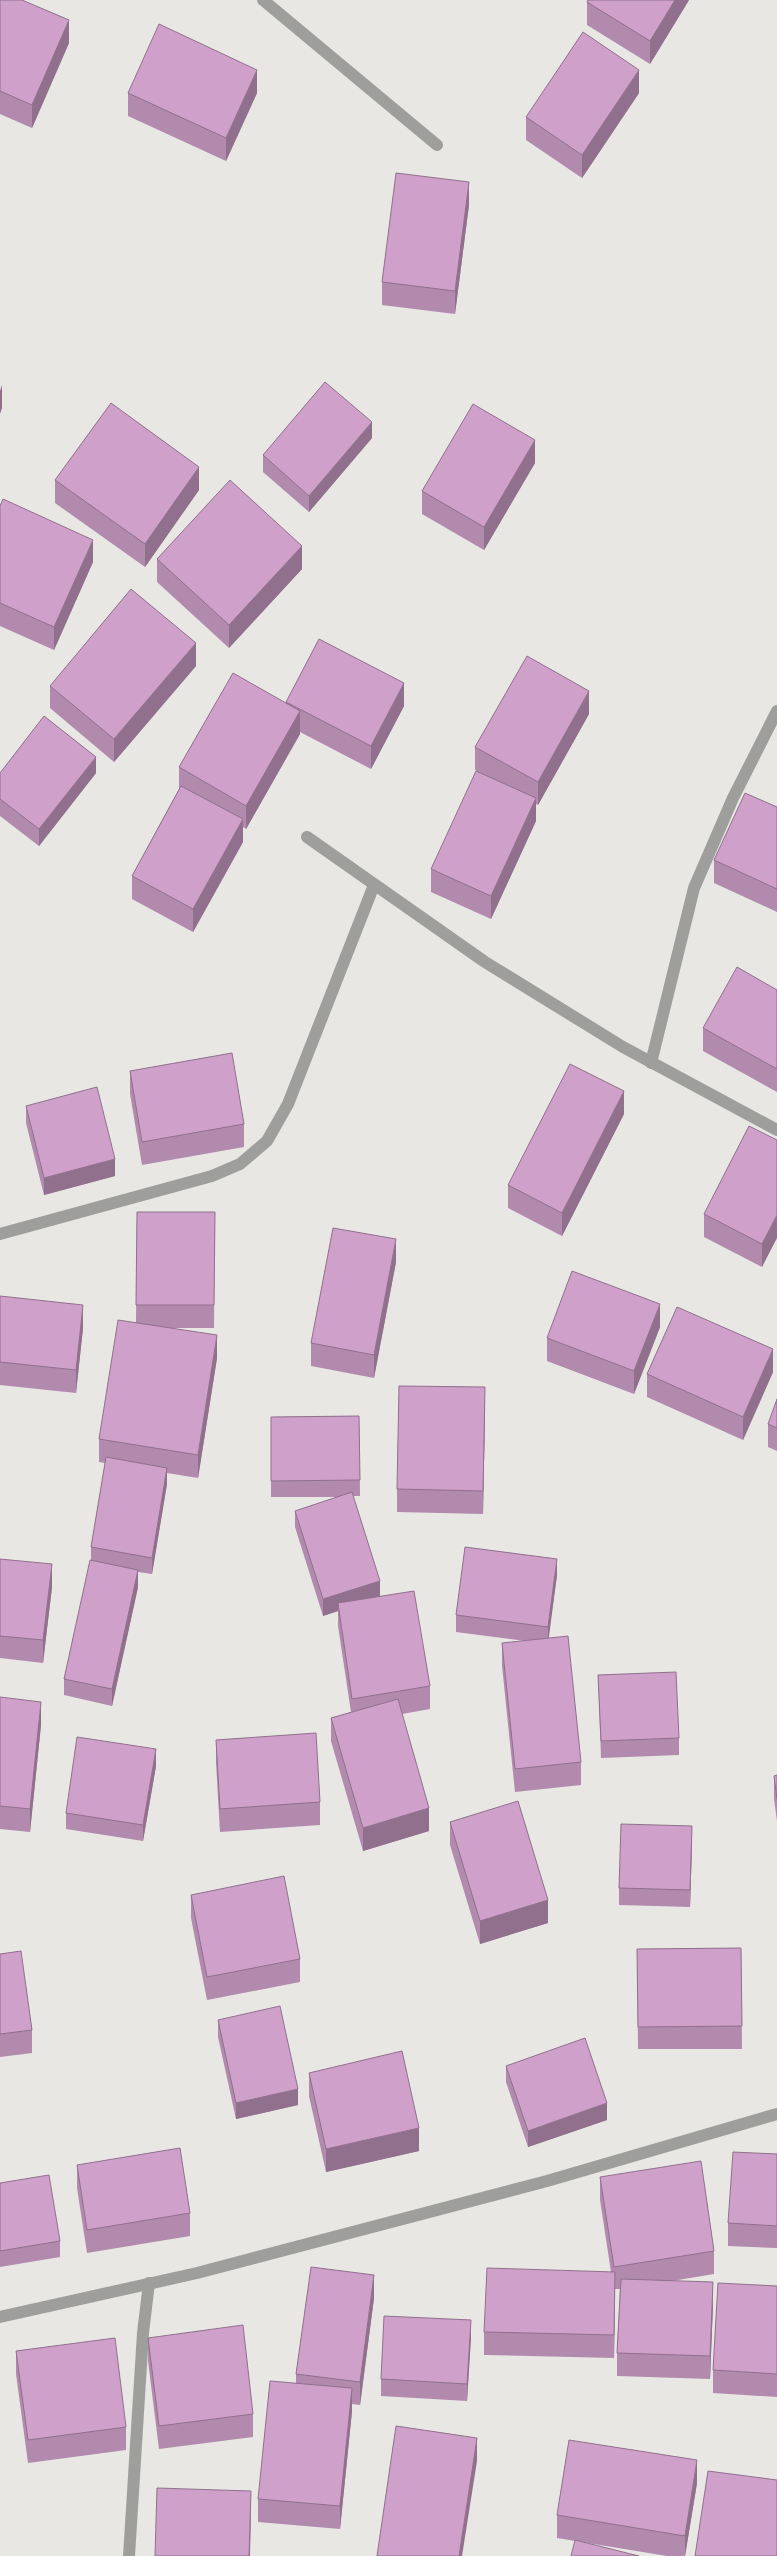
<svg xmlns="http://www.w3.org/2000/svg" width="777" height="2556" font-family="Commissioner,sans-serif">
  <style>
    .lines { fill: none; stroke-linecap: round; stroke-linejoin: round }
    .street { stroke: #9e9e9c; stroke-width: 12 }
    .wall { fill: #b18aae }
    .shaded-wall { fill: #90708d }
    .building { fill: #cea0ca; stroke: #90708d }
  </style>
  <rect width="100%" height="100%" fill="#e8e7e4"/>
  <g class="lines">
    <g class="street">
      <polyline points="263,0 437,145"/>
      <polyline points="307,837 485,962 623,1047 777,1130"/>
      <polyline points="651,1063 694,888 733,798 777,711"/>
      <polyline points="0,1234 212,1176 240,1164 267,1141 288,1104 374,885"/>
      <polyline points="0,2317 197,2273 547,2181 777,2114"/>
      <polyline points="129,2556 143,2333 149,2283"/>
    </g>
  </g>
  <g class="wall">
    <polygon points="0,0 69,43 32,128 0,114"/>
    <polygon points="588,0 689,0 650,64 587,25 587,2"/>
    <polygon points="128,93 257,93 226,161 128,116"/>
    <polygon points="639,93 582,178 526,140 526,117"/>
    <polygon points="469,205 455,314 382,305 382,282"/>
    <polygon points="372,438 309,512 263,472 263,455"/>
    <polygon points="535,463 484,550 422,514 422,491"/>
    <polygon points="55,480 199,490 145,567 55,503"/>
    <polygon points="0,506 93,562 54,650 0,626"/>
    <polygon points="157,559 302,569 229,648 157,582"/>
    <polygon points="196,666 114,762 50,708 50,686"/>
    <polygon points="286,702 404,706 371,769 300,732 300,734 246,829 243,827 243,842 193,932 132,899 132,876 179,789 179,767 286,703"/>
    <polygon points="589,714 538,805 536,804 536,821 491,919 431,892 431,869 486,776 475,770 475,747"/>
    <polygon points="0,773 96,773 39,846 0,816"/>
    <polygon points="777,807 777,912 714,883 714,860"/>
    <polygon points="777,990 777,1092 703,1051 703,1028"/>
    <polygon points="130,1071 244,1124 244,1147 142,1165 130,1094"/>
    <polygon points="26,1106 115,1176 44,1195 26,1123"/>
    <polygon points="624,1114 562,1236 508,1208 508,1185"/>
    <polygon points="777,1140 762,1267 704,1237 704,1214"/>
    <polygon points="137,1212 215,1212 214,1328 171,1328 217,1358 198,1478 167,1473 167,1484 152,1574 138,1572 138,1587 112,1706 64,1695 64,1679 91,1560 91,1547 105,1463 99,1462 99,1439 136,1322"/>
    <polygon points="396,1262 374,1378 311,1366 311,1343"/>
    <polygon points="0,1296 83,1328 76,1393 0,1385"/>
    <polygon points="660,1327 634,1394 547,1361 547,1338"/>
    <polygon points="773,1372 743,1440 647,1397 647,1374"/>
    <polygon points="777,1399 777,1451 768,1447 768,1424"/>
    <polygon points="485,1410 483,1514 397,1512 397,1489"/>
    <polygon points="359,1416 360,1496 353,1496 380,1596 430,1686 430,1709 402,1714 429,1831 363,1851 331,1741 331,1718 351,1712 338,1626 338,1611 323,1616 295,1527 295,1511 339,1497 271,1497 271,1417"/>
    <polygon points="0,1559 52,1587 43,1663 0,1658"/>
    <polygon points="557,1575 548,1638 581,1762 581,1785 515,1792 502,1666 502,1643 526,1641 456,1632 456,1615"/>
    <polygon points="598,1675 679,1738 679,1755 601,1758"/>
    <polygon points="0,1697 41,1725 30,1832 0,1829"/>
    <polygon points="216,1740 320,1802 320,1825 220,1832 216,1763"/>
    <polygon points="156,1766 143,1841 66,1829 66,1813"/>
    <polygon points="777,1775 777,1821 774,1799 774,1776"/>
    <polygon points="450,1822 548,1923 480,1944 450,1845"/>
    <polygon points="692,1843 690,1907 619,1905 619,1888"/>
    <polygon points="191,1895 300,1959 300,1982 207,2000 191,1918"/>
    <polygon points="741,1948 742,2049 638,2049 637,1949"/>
    <polygon points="0,1954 32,2030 32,2053 0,2057"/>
    <polygon points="218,2020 298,2105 236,2119 218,2037"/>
    <polygon points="506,2066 607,2120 528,2147 506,2082"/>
    <polygon points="309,2073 419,2151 326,2172 309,2096"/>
    <polygon points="777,2154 777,2248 728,2246 728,2223"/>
    <polygon points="77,2165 190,2213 190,2236 87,2253 77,2188"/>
    <polygon points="600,2177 714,2251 714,2274 672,2281 713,2305 710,2379 617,2376 617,2353 620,2289 615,2289 614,2358 484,2355 484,2332 611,2272 600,2200"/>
    <polygon points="0,2183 60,2241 60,2257 0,2267"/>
    <polygon points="777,2286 777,2397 713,2393 713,2370"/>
    <polygon points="374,2298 360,2405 352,2404 352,2411 340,2529 258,2522 258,2499 296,2383 296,2374"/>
    <polygon points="471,2337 467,2401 381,2396 381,2379"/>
    <polygon points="148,2338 253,2414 253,2437 159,2449 148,2361"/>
    <polygon points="16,2351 126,2427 126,2450 28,2463 16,2374"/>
    <polygon points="697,2483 685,2556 667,2556 557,2538 557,2515"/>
  </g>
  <g class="shaded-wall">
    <polygon points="675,0 689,0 650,64 650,41"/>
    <polygon points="69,20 69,43 32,128 32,105"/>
    <polygon points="257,70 257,93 226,161 226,138"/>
    <polygon points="639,70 639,93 582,178 582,155"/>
    <polygon points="469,182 469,205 455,314 455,291"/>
    <polygon points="2,385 2,408 0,414 0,391"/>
    <polygon points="372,422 372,438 309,512 309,496"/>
    <polygon points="535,440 535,463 484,550 484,527"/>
    <polygon points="199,467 199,490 145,567 145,544"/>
    <polygon points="93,540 93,562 54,650 54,627"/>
    <polygon points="302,546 302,569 229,648 229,625"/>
    <polygon points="196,643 196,666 114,762 114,739"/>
    <polygon points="404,683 404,706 371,769 371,746"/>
    <polygon points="589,691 589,714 538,805 538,782"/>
    <polygon points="300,711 300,734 246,829 246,806"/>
    <polygon points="96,757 96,773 39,846 39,829"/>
    <polygon points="536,798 536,821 491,919 491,896"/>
    <polygon points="243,819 243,842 193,932 193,909"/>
    <polygon points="624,1091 624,1114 562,1236 562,1213"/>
    <polygon points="115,1159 115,1176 44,1195 44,1178"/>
    <polygon points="777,1215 777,1238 762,1267 762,1244"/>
    <polygon points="396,1239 396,1262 374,1378 374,1355"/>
    <polygon points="660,1304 660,1327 634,1394 634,1371"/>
    <polygon points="83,1305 83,1328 76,1393 76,1370"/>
    <polygon points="217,1335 217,1358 198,1478 198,1455"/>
    <polygon points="773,1349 773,1372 743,1440 743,1417"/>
    <polygon points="485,1387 485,1410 483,1514 483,1491"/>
    <polygon points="167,1468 167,1484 152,1574 152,1558"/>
    <polygon points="557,1559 557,1575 548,1644 548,1627"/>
    <polygon points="52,1564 52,1587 43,1663 43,1640"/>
    <polygon points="138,1570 138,1587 112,1706 112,1689"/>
    <polygon points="380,1581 380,1597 338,1603 338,1611 323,1616 323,1599"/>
    <polygon points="41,1702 41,1725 30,1832 30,1809"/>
    <polygon points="156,1749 156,1766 143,1841 143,1825"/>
    <polygon points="429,1808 429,1831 363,1851 363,1828"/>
    <polygon points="692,1826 692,1843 690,1907 690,1890"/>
    <polygon points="548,1900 548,1923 480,1944 480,1921"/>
    <polygon points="298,2089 298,2105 236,2119 236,2103"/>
    <polygon points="607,2103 607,2120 528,2147 528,2131"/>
    <polygon points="419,2128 419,2151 326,2172 326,2149"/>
    <polygon points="615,2272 615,2295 614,2358 614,2335"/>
    <polygon points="374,2275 374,2298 360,2405 360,2382"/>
    <polygon points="713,2282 713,2305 710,2379 710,2356"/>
    <polygon points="471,2320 471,2337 467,2401 467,2384"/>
    <polygon points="352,2388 352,2411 340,2529 340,2506"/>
    <polygon points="477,2438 477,2461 462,2556 459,2556"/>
    <polygon points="697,2460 697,2483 685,2556 685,2536"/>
    <polygon points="251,2491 251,2514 250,2556 249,2556"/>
  </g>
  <g class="building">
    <polygon points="0,0 22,0 69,20 32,105 0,91"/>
    <polygon points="588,0 675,0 650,41 587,2"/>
    <polygon points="159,24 257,70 226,138 128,93"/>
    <polygon points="583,32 639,70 582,155 526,117"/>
    <polygon points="396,173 469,182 455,291 382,282"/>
    <polygon points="325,382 372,422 309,496 263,455"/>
    <polygon points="111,403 199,467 145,544 55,480"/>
    <polygon points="473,404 535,440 484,527 422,491"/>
    <polygon points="230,480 302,546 229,625 157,559"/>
    <polygon points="3,499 93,540 54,627 0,603 0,506"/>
    <polygon points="131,589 196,643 114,739 50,686"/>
    <polygon points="319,639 404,683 371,746 286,702"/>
    <polygon points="527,656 589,691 538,782 475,747"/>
    <polygon points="233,673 300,711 246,806 179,767"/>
    <polygon points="44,716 96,757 39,829 0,799 0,773"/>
    <polygon points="476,771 536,798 491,896 431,869"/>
    <polygon points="181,786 243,819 193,909 132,876"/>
    <polygon points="745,793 777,807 777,889 714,860"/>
    <polygon points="737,967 777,990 777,1069 703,1028"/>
    <polygon points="232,1053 244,1124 142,1142 130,1071"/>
    <polygon points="570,1064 624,1091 562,1213 508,1185"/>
    <polygon points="97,1087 115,1159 44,1178 26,1106"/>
    <polygon points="749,1126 777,1140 777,1215 762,1244 704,1214"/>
    <polygon points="137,1212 215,1212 214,1305 136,1305"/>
    <polygon points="333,1228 396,1239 374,1355 311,1343"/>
    <polygon points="572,1271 660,1304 634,1371 547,1338"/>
    <polygon points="0,1296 83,1305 76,1370 0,1362"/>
    <polygon points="677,1307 773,1349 743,1417 647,1374"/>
    <polygon points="118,1320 217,1335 198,1455 99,1439"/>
    <polygon points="399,1386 485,1387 483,1491 397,1489"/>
    <polygon points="777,1399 777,1428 768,1424"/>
    <polygon points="359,1416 360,1480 271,1481 271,1417"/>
    <polygon points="106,1457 167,1468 152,1558 91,1547"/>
    <polygon points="352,1492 380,1581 323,1599 295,1511"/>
    <polygon points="465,1547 557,1559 548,1627 456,1615"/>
    <polygon points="0,1559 52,1564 43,1640 0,1636"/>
    <polygon points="90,1560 138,1570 112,1689 64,1679"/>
    <polygon points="414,1591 430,1686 352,1699 338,1603"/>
    <polygon points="568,1636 581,1762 515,1769 502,1643"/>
    <polygon points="676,1672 679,1738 601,1741 598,1675"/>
    <polygon points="0,1697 41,1702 30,1809 0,1806"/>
    <polygon points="398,1699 429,1808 363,1828 331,1718"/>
    <polygon points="316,1733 320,1802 220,1809 216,1740"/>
    <polygon points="77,1737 156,1749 143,1825 66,1813"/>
    <polygon points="777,1775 777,1799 774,1776"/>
    <polygon points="518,1801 548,1900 480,1921 450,1822"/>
    <polygon points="621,1824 692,1826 690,1890 619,1888"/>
    <polygon points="284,1876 300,1959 207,1977 191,1895"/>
    <polygon points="741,1948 742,2026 638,2027 637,1949"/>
    <polygon points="21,1951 32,2030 0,2034 0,1954"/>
    <polygon points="280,2006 298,2089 236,2103 218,2020"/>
    <polygon points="585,2038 607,2103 528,2131 506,2066"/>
    <polygon points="402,2051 419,2128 326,2149 309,2073"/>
    <polygon points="180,2148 190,2213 87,2230 77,2165"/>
    <polygon points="733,2152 777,2154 777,2226 728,2223"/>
    <polygon points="701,2161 714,2251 614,2267 600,2177"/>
    <polygon points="49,2175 60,2241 0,2251 0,2183"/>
    <polygon points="311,2267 374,2275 360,2382 296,2374"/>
    <polygon points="487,2268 615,2272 614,2335 484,2332"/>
    <polygon points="621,2279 713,2282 710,2356 617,2353"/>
    <polygon points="718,2283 777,2286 777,2374 713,2370"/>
    <polygon points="384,2316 471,2320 467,2384 381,2379"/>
    <polygon points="243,2325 253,2414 159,2426 148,2338"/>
    <polygon points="115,2338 126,2427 28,2440 16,2351"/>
    <polygon points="270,2381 352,2388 340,2506 258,2499"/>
    <polygon points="396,2426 477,2438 459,2556 377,2556"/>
    <polygon points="569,2440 697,2460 685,2536 557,2515"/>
    <polygon points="708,2471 777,2480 777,2556 695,2556"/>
    <polygon points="157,2488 251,2491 249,2556 155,2556"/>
    <polygon points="575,2540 639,2556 571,2556"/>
  </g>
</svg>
